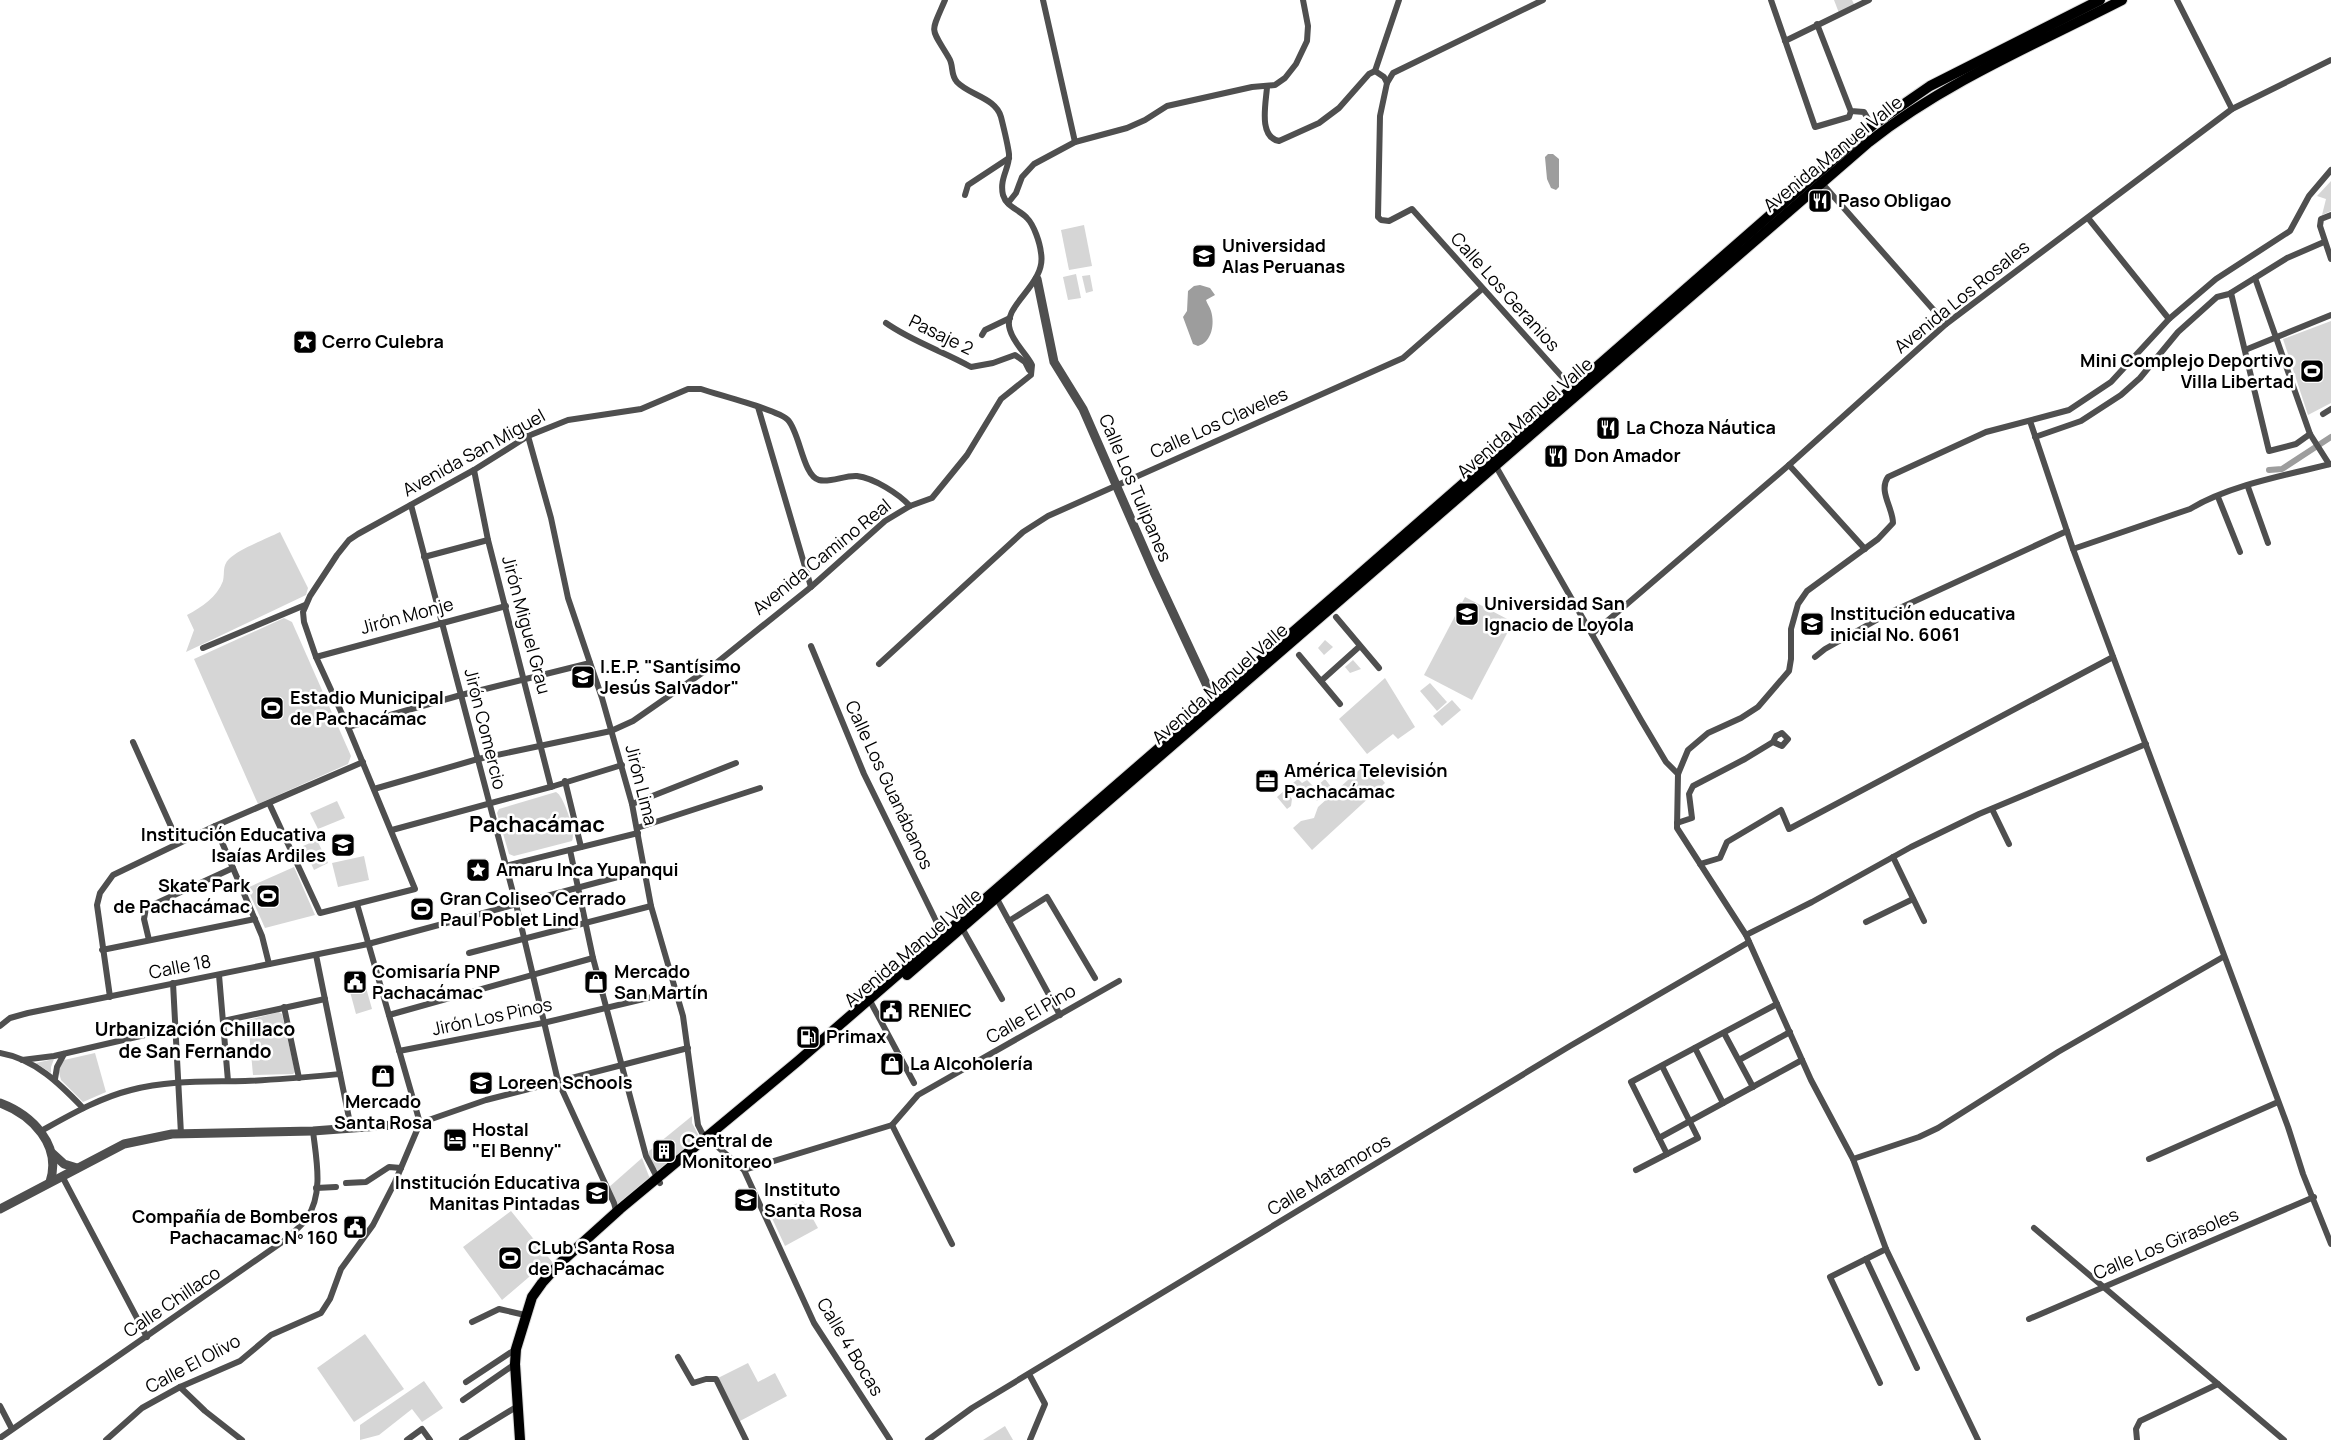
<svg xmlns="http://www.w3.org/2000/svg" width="2331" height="1440" font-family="Manrope,sans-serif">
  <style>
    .green { fill: #d6d6d6 }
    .water { fill: #9d9d9d }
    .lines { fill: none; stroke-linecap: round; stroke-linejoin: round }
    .canal { stroke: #9d9d9d; stroke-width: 6 }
    .primary-casing { stroke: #dbdbdb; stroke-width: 12 }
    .minor { stroke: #4f4f4f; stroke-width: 6 }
    .tertiary { stroke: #4f4f4f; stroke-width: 9 }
    .primary { stroke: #000; stroke-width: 10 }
    .labels { text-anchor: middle; stroke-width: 5; stroke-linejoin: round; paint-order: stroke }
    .street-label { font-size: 18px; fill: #000; stroke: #fff }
    .poi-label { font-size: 18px; font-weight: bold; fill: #000; stroke: #fff; text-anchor: start }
    .neighbourhood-label { font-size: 19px; font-weight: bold; fill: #000; stroke: #fff }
    .district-label { font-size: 22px; font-weight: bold; fill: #000; stroke: #fff }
  </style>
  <rect width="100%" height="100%" fill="#fff"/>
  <g class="green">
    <polygon points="1834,0 1852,0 1855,6 1839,13"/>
    <polygon points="2331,181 2331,211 2322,215 2326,199 2317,196"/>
    <polygon points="1084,225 1092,266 1069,270 1061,230"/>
    <polygon points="1076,274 1081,298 1068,300 1063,277"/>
    <polygon points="1090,275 1093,291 1086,293 1082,276"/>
    <polygon points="2331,321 2331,403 2308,415 2283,339"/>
    <path d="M280,532L308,588L306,595L186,652L194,630L187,615C202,607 217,597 223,581C225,572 222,566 229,559C239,549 266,539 280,532Z"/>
    <polygon points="1465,597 1513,622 1472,700 1424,675"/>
    <polygon points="284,618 292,622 351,756 348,764 258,804 194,659"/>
    <polygon points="1325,640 1333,647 1324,655 1318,648"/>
    <polygon points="1353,660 1361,669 1350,673 1345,667"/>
    <polygon points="1385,678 1415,727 1398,739 1393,734 1367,754 1339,719"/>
    <polygon points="1430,683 1447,702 1437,711 1420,691"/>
    <polygon points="1452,700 1461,710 1442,726 1433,716"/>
    <polygon points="1368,762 1385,783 1312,850 1293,828 1301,821 1314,818 1318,807"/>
    <path d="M1298,779L1302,783L1307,780L1315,788L1325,779L1332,788L1317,801C1311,791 1301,792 1293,783Z"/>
    <polygon points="1285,790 1292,799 1291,806 1287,809 1277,797"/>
    <path d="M556,792C564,796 576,833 572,841L514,856L509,854L497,813L499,809Z"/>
    <polygon points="337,801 345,818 318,829 310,813"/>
    <polygon points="317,840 328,863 314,870 303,846"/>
    <polygon points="364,856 369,880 338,887 332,863"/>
    <polygon points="294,867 315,915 265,928 247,888"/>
    <polygon points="365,984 372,1009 356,1014 349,988"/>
    <polygon points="279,1012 282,1014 295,1072 293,1074 253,1075 248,1020"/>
    <polygon points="95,1053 106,1092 83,1102 61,1080 58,1069 64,1060"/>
    <polygon points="54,1059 51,1067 51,1073 36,1063"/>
    <path d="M692,1116V1123L700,1138L660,1171C652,1169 648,1158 649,1151Z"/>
    <polygon points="642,1158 650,1179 619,1207 608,1188"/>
    <polygon points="803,1201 818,1228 785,1246 770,1214"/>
    <polygon points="511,1211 553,1263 540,1274 536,1271 502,1300 463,1247"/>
    <polygon points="365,1334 404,1389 354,1422 317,1368"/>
    <polygon points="748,1363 758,1382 775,1373 787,1396 740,1421 718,1378"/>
    <polygon points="424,1381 443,1408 422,1422 412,1409 379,1435 360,1440 360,1425"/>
    <polygon points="1005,1426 1013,1440 983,1440"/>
  </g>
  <g class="water">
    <polygon points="1548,154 1553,154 1559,159 1559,187 1556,190 1551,188 1547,179 1545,157"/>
    <path d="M1200,285L1210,288L1215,295L1206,300C1207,304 1210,307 1211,311C1215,324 1212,342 1198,346L1193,344L1183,317L1187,311L1188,291L1194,286Z"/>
  </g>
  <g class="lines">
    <polyline class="canal" points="2269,470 2282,469 2331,437"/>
    <g class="primary-casing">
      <g id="primary">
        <path d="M907,975L1869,142C1945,82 2036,44 2122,0"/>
        <polyline points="520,1440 515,1364 516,1349 532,1297 542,1283 559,1264 620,1209 798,1061 1346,586 1872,126 1930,86 2100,0"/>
      </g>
    </g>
    <g class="minor">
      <polyline points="1043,0 1075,142"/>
      <polyline points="1771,0 1815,127 1849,117 1851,111"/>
      <polyline points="2177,0 2232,109"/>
      <polyline points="1817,24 1850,109 1851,111 1864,112 1872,126"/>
      <polyline points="1785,41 1869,0"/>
      <polyline points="1375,71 1399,0"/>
      <polyline points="1387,83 1393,73 1543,0"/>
      <path d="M1267,87C1266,103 1258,137 1279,141L1319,123L1339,108L1369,74L1375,71L1384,77L1387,83L1380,116L1378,217L1381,220L1389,221L1412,209L1573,389"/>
      <polyline points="1820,181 1946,324"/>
      <polyline points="965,195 968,185 1009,158"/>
      <polyline points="1008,203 1016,193 1022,177 1034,164 1075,142 1127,128 1145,120 1167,106 1252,87 1275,85 1285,78 1296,64 1307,41 1308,26 1303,0"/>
      <polyline points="2331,215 2321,219 2320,226 2331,259"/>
      <polyline points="2088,218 2169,319"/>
      <polyline points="2255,278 2310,434 2329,464"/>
      <polyline points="2231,293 2269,451 2296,444 2310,434"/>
      <path d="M886,323C913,342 943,351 971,367L993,363L1015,355L1025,362L1029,370"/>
      <polyline points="982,335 985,330 1010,318"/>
      <polyline points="2245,350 2331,315"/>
      <polyline points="758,407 811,587"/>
      <polyline points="2323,414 2331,409"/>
      <polyline points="2030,421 2073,549 2288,1127 2303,1174 2331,1244"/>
      <polyline points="528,436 551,518 568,598 602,698 632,804 651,906 683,1016 698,1125 702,1133 744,1170 814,1323 890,1440"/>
      <polyline points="2035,437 2081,421 2121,395 2140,378 2178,332 2217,297 2229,294 2287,258 2324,242"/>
      <polyline points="1494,463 1641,720 1666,762 1678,774"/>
      <polyline points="1789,465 1865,549"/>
      <polyline points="474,470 488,540 551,787"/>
      <polyline points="2248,487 2268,543"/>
      <polyline points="2218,497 2240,552"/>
      <polyline points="411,505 516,904 558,1081 614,1203 617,1214"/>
      <path d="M2073,549L2190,509C2230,485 2286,475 2331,464"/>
      <polyline points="424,557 488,540"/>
      <polyline points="1336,617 1379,668"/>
      <polyline points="1592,634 1789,465 1946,324 2232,109 2331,60"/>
      <polyline points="811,646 864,774 943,935"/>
      <polyline points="203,648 305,605"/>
      <polyline points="1299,655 1340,704"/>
      <polyline points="316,657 506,606"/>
      <polyline points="1815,657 1825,649 1889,613 2067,531"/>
      <polyline points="879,664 1023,532 1048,516 1403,358 1482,289"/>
      <polyline points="1321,681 1360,646"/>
      <polyline points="348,727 461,695 590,663"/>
      <polyline points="133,742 178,842"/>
      <polyline points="565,781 581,847"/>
      <path d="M374,789L478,759L611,731L633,721L715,664L811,587L885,521L910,506L932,498L967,455L1001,399L1031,375L1032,365C1026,353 1014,344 1010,330C1001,305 1047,285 1041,253C1040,243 1034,225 1027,218C1019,209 1007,208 1003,195C999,178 1010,168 1009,154C1008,146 1003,125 1001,117C996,98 969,95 957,82C950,74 954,66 949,58C930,26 930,35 945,0"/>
      <path d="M269,803L320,913L415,889L348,727L316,657L304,622L303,612L310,596L337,555L349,540L358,534L474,470L528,436L568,420L641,409L688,389H701C718,395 779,410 788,420C800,433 803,476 819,480C830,483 845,475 857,476C874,478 899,494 910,506"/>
      <polyline points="632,804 736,763"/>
      <polyline points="1992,809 2009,844"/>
      <polyline points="1677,823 1692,818 1689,794 1693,786 1745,759 1773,742 1776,736 1782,733 1788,739 1782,746 1773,742"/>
      <polyline points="215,826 262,936 269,964"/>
      <polyline points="637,828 760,788"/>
      <polyline points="392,830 554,786 622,765"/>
      <polyline points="570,850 593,958 646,1156 660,1183"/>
      <polyline points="1893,857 1924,921"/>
      <polyline points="1700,864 1720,858 1727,842 1781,810 1789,829 2113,657"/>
      <polyline points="505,866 638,833"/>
      <polyline points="997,899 1060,1015"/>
      <polyline points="357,904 420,1123"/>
      <polyline points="1009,921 1047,897 1095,978"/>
      <polyline points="1866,922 1913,899"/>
      <polyline points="962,928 1002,999"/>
      <polyline points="1746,935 1812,902 1911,847 1979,814 2146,744"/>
      <polyline points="149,940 144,919 146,908 233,868"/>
      <polyline points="102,950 255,919"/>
      <polyline points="469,953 651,906"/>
      <polyline points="316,955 351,1128"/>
      <polyline points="219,975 228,1081"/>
      <polyline points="173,983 181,1134"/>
      <polyline points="110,997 97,905 100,893 113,875 215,826 363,762"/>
      <polyline points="869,999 914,1083"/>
      <polyline points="284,1007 299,1078"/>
      <polyline points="389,1015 593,958"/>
      <polyline points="223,1021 325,999"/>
      <polyline points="0,1026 10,1018 28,1013 368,944 644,870"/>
      <polyline points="1724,1033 1753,1087"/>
      <polyline points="1695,1048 1723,1103"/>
      <polyline points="399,1051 543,1023 677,991"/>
      <path d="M0,1053C35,1059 60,1084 83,1108"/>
      <polyline points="22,1060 54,1056 175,1028"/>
      <polyline points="1739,1060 1790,1032"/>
      <polyline points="55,1079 57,1067 64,1054"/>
      <polyline points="420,1123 486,1100 688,1048"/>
      <polyline points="892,1125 952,1244"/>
      <path d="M41,1131C70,1115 99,1098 131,1090C169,1080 206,1082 245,1081C277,1080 308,1077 340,1074"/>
      <polyline points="1659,1138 1802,1060"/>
      <polyline points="1667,1154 1631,1082 1777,1004"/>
      <polyline points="1853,1159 1919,1137 1938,1128 2058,1052 2223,957"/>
      <polyline points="2149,1159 2278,1102"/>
      <polyline points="744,1170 892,1125 918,1095 1119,981"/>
      <polyline points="1636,1170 1698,1138 1662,1066"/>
      <polyline points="62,1176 147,1337"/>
      <polyline points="346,1183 366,1182 389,1167 401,1168"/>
      <polyline points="316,1188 336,1187"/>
      <polyline points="2034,1228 2284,1440"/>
      <polyline points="1866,1259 1917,1368"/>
      <polyline points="2029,1319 2314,1197"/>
      <polyline points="472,1322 499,1309 525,1315"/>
      <polyline points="678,1357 693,1383 706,1379 716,1379 746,1440"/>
      <polyline points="1029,1374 1045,1404 1030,1440"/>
      <polyline points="466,1382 516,1349"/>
      <polyline points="1880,1383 1830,1277 1886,1249"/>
      <polyline points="180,1387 205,1411 242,1440"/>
      <polyline points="463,1400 515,1364"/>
      <polyline points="0,1406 12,1429"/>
      <path d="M0,1438L285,1240C292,1233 302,1226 307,1218C324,1193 316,1158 313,1131"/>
      <polyline points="106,1440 142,1408 180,1387 240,1361 271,1335 321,1313 330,1299 341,1269 373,1225 395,1182 420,1123"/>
      <polyline points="407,1440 422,1429 430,1440"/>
      <polyline points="462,1440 518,1406"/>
      <polyline points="928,1440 972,1408 1570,1046 1749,942"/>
      <path d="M1978,1440L1886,1249L1853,1159L1811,1080L1746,935L1677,828L1678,774L1688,750L1708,733L1741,718L1758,707L1789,671L1791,659V629L1798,604L1807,591L1878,539L1893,523C1893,508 1878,491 1888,477L1986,432L2069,410L2111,382L2169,319L2216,279L2290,231L2309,196L2331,170"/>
      <polyline points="2137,1440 2136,1429 2140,1421 2218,1384"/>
    </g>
    <g class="tertiary">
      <polyline points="1037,279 1054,362 1083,409 1154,572 1216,705"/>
      <path d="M0,1103C32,1115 62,1145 50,1182"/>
      <polyline points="52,1153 64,1164 77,1168"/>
      <polyline points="0,1209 124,1144 172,1134 313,1131 420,1123"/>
    </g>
    <use href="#primary" class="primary"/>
  </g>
  <defs>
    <g id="restaurant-square" transform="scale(1.25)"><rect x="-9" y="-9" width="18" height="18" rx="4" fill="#000" stroke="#fff"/><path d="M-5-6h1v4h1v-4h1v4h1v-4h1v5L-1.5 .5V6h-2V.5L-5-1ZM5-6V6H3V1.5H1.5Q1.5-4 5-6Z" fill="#fff"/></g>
    <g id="university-square" transform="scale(1.25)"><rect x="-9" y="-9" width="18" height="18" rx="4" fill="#000" stroke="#fff"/><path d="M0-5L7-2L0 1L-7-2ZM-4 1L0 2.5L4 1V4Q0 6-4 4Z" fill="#fff"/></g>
    <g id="sight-square" transform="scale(1.25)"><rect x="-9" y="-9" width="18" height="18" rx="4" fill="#000" stroke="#fff"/><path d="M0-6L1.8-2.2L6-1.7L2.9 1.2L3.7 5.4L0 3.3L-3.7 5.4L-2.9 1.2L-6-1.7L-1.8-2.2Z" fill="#fff"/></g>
    <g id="stadium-square" transform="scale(1.25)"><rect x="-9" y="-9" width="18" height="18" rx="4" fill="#000" stroke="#fff"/><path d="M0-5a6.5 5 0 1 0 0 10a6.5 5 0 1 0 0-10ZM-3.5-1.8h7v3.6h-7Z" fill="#fff"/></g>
    <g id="school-square" transform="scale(1.25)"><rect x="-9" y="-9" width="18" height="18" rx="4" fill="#000" stroke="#fff"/><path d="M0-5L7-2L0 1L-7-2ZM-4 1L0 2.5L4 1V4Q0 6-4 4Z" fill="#fff"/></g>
    <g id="office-square" transform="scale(1.25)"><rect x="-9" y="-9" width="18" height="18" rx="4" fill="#000" stroke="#fff"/><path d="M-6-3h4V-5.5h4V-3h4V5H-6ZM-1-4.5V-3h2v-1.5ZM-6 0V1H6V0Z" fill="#fff"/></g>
    <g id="civic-square" transform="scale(1.25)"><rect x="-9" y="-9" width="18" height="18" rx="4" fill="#000" stroke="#fff"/><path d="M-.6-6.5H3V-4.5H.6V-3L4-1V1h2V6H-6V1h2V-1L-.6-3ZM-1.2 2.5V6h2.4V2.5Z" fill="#fff"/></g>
    <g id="shop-square" transform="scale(1.25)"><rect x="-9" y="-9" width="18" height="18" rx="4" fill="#000" stroke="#fff"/><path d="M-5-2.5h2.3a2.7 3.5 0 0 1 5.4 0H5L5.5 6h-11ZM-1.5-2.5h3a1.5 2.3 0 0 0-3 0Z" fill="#fff"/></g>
    <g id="fuel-square" transform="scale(1.25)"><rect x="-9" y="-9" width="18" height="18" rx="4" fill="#000" stroke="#fff"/><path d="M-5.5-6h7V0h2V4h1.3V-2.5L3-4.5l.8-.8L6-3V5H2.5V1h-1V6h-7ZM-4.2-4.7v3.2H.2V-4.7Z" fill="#fff"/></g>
    <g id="hotel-square" transform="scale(1.25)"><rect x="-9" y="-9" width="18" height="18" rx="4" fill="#000" stroke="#fff"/><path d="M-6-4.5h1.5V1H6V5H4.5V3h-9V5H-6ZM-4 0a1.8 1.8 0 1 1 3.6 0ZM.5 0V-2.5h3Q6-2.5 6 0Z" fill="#fff"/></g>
    <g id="building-square" transform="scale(1.25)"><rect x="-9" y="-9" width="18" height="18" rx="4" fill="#000" stroke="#fff"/><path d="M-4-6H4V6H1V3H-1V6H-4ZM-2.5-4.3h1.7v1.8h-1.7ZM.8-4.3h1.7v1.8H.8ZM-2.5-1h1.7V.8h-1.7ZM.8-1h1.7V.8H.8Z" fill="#fff"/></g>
  </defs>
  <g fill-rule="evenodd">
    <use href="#restaurant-square" x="1820" y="201"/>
    <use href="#university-square" x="1204" y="256"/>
    <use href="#sight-square" x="305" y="342"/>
    <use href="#stadium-square" x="2312" y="371"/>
    <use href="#restaurant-square" x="1608" y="428"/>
    <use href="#restaurant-square" x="1556" y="456"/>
    <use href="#university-square" x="1467" y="614"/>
    <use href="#school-square" x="1812" y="624"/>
    <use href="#school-square" x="583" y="677"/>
    <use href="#stadium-square" x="272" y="708"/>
    <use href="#office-square" x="1267" y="781"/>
    <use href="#school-square" x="343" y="845"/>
    <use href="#sight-square" x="478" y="870"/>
    <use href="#stadium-square" x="268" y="896"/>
    <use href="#stadium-square" x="422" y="909"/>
    <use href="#civic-square" x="355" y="982"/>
    <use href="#shop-square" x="596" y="982"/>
    <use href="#civic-square" x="891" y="1011"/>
    <use href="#fuel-square" x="808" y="1037"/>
    <use href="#shop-square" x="892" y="1064"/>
    <use href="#shop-square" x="383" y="1076"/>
    <use href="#school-square" x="481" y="1083"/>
    <use href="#hotel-square" x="455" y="1140"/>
    <use href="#building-square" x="664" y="1151"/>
    <use href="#school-square" x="597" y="1193"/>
    <use href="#university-square" x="746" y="1200"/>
    <use href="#civic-square" x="355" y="1227"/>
    <use href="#stadium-square" x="510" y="1258"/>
  </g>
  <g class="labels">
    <g class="street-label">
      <text transform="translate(1833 154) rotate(-39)" y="6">Avenida Manuel Valle</text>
      <text transform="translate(1505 292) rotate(48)" y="6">Calle Los Geranios</text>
      <text transform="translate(1962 297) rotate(-39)" y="6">Avenida Los Rosales</text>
      <text transform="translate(941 335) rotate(26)" y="6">Pasaje 2</text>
      <text transform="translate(1525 418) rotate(-41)" y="6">Avenida Manuel Valle</text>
      <text transform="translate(1219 423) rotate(-24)" y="6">Calle Los Claveles</text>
      <text transform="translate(474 453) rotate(-29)" y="6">Avenida San Miguel</text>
      <text transform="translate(1135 488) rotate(67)" y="6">Calle Los Tulipanes</text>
      <text transform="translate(822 557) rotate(-39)" y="6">Avenida Camino Real</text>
      <text transform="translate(407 616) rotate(-15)" y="6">Jirón Monje</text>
      <text transform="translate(526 625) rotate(75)" y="6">Jirón Miguel Grau</text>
      <text transform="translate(1220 684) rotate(-41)" y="6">Avenida Manuel Valle</text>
      <text transform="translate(485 729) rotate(76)" y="6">Jirón Comercio</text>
      <text transform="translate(641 785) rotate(76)" y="6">Jirón Lima</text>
      <text transform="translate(889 785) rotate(65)" y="6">Calle Los Guanábanos</text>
      <text transform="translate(913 948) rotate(-40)" y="6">Avenida Manuel Valle</text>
      <text transform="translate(180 967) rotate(-11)" y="6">Calle 18</text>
      <text transform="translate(1031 1014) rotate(-30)" y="6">Calle El Pino</text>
      <text transform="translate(492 1017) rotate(-12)" y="6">Jirón Los Pinos</text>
      <text transform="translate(1329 1175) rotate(-31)" y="6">Calle Matamoros</text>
      <text transform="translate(2166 1244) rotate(-23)" y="6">Calle Los Girasoles</text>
      <text transform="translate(172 1302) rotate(-34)" y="6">Calle Chillaco</text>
      <text transform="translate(850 1347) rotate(59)" y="6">Calle 4 Bocas</text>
      <text transform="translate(193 1364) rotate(-28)" y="6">Calle El Olivo</text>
    </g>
    <g class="poi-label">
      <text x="1838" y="207">Paso Obligao</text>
      <text x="1222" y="252">Universidad<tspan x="1222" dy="21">Alas Peruanas</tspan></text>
      <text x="322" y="348">Cerro Culebra</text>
      <text x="2294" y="367" text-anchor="end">Mini Complejo Deportivo<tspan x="2294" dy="21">Villa Libertad</tspan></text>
      <text x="1626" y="434">La Choza Náutica</text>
      <text x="1574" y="462">Don Amador</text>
      <text x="1484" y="610">Universidad San<tspan x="1484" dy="21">Ignacio de Loyola</tspan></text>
      <text x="1830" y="620">Institución educativa<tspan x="1830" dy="21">inicial No. 6061</tspan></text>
      <text x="600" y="673">I.E.P. "Santísimo<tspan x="600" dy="21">Jesús Salvador"</tspan></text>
      <text x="290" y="704">Estadio Municipal<tspan x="290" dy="21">de Pachacámac</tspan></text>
      <text x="1284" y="777">América Televisión<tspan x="1284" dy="21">Pachacámac</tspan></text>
      <text x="326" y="841" text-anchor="end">Institución Educativa<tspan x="326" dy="21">Isaías Ardiles</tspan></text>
      <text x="496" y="876">Amaru Inca Yupanqui</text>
      <text x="250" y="892" text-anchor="end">Skate Park<tspan x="250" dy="21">de Pachacámac</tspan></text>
      <text x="440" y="905">Gran Coliseo Cerrado<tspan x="440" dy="21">Paul Poblet Lind</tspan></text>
      <text x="372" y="978">Comisaría PNP<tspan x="372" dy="21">Pachacámac</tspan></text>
      <text x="614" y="978">Mercado<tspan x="614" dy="21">San Martín</tspan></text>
      <text x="908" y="1017">RENIEC</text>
      <text x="826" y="1043">Primax</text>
      <text x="910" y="1070">La Alcoholería</text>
      <text x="498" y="1089">Loreen Schools</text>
      <text x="383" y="1108" text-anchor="middle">Mercado<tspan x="383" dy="21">Santa Rosa</tspan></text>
      <text x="472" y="1136">Hostal<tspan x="472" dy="21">"El Benny"</tspan></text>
      <text x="682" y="1147">Central de<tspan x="682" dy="21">Monitoreo</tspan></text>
      <text x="580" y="1189" text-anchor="end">Institución Educativa<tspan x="580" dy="21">Manitas Pintadas</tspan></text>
      <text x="764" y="1196">Instituto<tspan x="764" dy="21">Santa Rosa</tspan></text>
      <text x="338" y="1223" text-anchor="end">Compañía de Bomberos<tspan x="338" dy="21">Pachacamac Nº 160</tspan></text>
      <text x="528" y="1254">CLub Santa Rosa<tspan x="528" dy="21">de Pachacámac</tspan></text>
    </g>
    <g class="neighbourhood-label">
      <text x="195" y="1036">Urbanización Chillaco<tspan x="195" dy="22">de San Fernando</tspan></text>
    </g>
    <g class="district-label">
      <text x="537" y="832">Pachacámac</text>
    </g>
  </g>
</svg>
